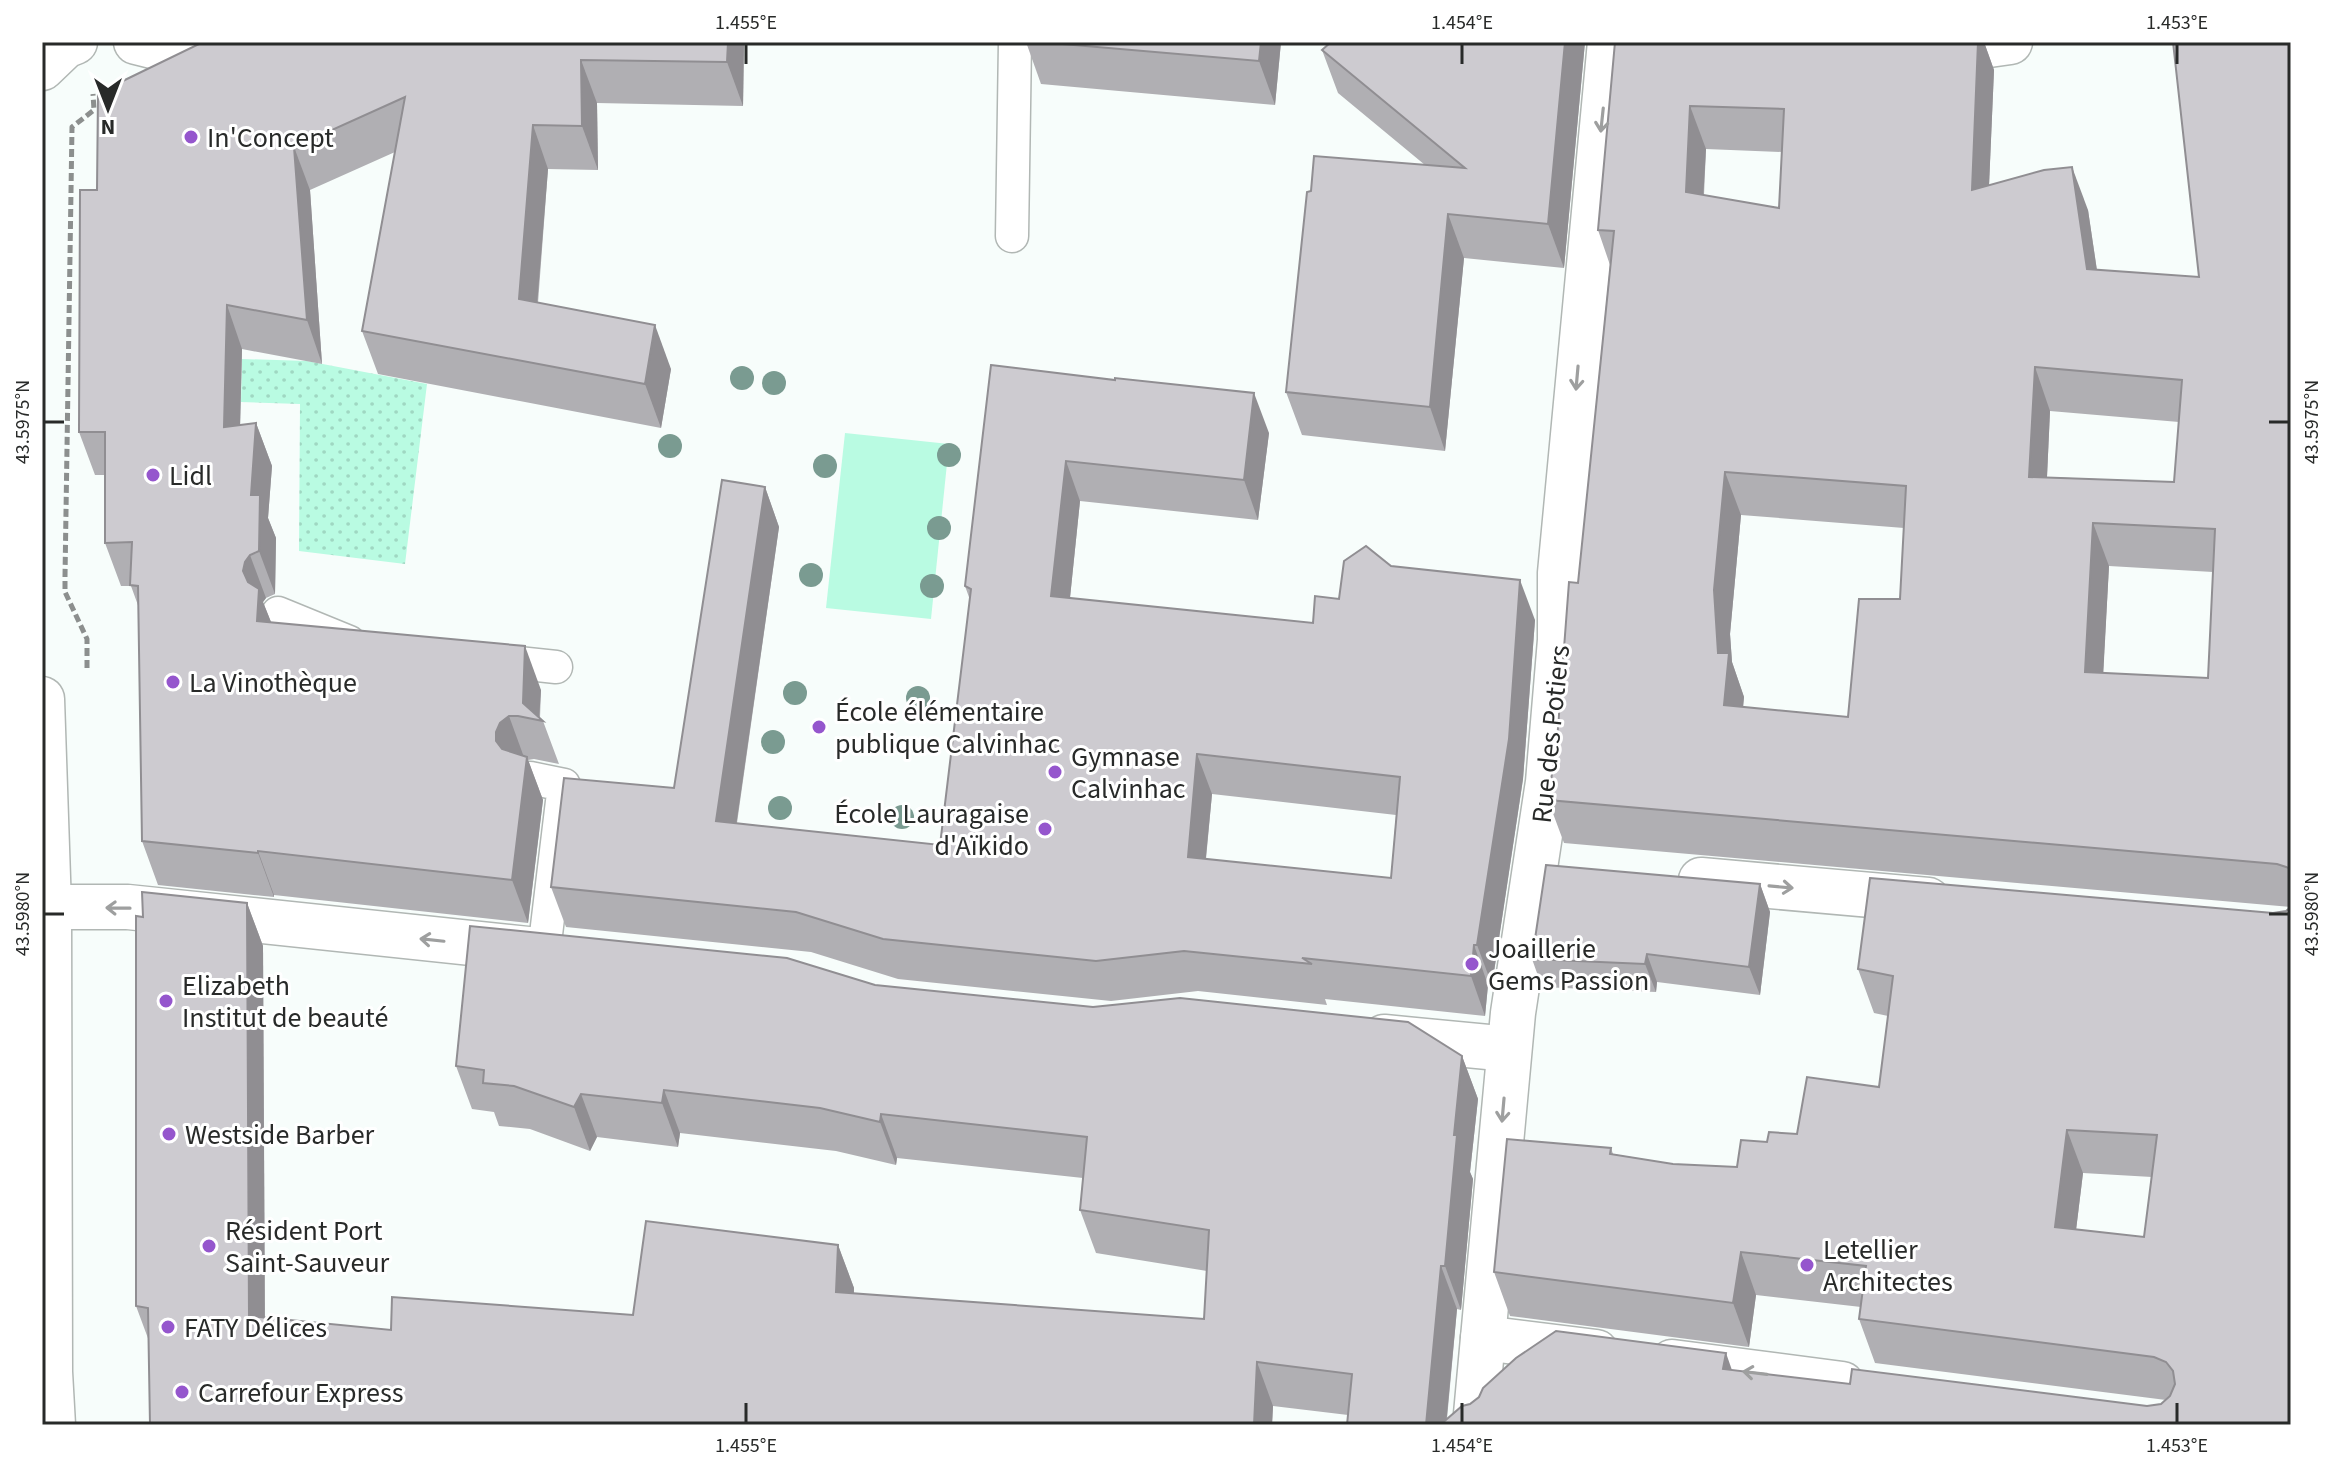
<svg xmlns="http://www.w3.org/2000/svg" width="2333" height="1467" font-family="'Source Sans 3',sans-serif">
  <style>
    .grass { fill: #b9fbe2 }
    .park { fill: url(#park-dots) }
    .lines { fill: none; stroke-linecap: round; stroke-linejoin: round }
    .lane-casing { stroke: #b1b7b4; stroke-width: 35 }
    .street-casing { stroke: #b1b7b4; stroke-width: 47 }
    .secondary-casing { stroke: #b1b7b4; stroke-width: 47 }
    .path { stroke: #8c8f8e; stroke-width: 5; stroke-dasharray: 8 4; stroke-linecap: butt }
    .lane { stroke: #fff; stroke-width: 32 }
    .street { stroke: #fff; stroke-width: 44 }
    .secondary { stroke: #fff; stroke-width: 44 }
    .tree { fill: #7a9b91 }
    .wall { fill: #b0afb3; fill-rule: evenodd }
    .shaded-wall { fill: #908e92 }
    .building { fill: #cdcbd0; stroke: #908e92; stroke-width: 2; fill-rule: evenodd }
    .oneway { stroke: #9e9f9f }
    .ticks { fill: none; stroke: #282a29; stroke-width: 3 }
    .poi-dot { fill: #9556cd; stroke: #fff; stroke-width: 3 }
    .labels { text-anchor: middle; stroke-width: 6; stroke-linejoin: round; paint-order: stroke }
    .poi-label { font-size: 28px; fill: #282a29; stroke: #fff; text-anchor: start }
    .street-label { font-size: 28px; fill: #282a29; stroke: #fff }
    .neatline { fill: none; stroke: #282a29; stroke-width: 3 }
    .ticks-label { font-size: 20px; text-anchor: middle; fill: #282a29 }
  </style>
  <defs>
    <pattern id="park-dots" width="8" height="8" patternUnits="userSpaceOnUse" patternTransform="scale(2)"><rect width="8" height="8" fill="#b9fbe2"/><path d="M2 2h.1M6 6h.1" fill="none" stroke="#9fd7c2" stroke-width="1.8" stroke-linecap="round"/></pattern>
  </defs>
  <rect width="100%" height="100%" fill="#f7fdfb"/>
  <polygon class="grass" points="845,433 949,444 931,619 826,608"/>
  <polygon class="park" points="242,359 307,361 427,384 405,564 299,551 300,404 241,402"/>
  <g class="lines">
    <g class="lane-casing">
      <g id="lane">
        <polyline points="1012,236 1015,42"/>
        <polyline points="278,613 349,642"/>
        <polyline points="490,660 556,667"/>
        <polyline points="530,778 564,785 544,951"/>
      </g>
    </g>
    <g class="street-casing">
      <g id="street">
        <polyline points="136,42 168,50 211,42"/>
        <polyline points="1925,54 2010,42"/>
        <polyline points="42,68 65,46 75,42"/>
        <polyline points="42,699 49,907 50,1372 53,1425"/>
        <polyline points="1701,880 1928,900"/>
        <polyline points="49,907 128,907 528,949"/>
        <polyline points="1384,1037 1509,1049"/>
        <polyline points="1483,1338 1596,1352"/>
        <polyline points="1672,1362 1842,1384"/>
        <polyline points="1475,1425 1513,1013 1548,782 1560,640 1560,573 1610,42"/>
      </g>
    </g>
    <g class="secondary-casing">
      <polyline id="secondary" points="42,62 46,42"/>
    </g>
    <polyline class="path" points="87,668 87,639 65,592 65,576 72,127 94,110 93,94"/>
    <use href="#lane" class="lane"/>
    <use href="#street" class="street"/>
    <use href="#secondary" class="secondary"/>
  </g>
  <g class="tree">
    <circle cx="742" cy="378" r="12"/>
    <circle cx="774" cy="383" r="12"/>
    <circle cx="670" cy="446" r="12"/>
    <circle cx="949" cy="455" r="12"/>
    <circle cx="825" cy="466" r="12"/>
    <circle cx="939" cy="528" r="12"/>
    <circle cx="811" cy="575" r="12"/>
    <circle cx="932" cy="586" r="12"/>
    <circle cx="795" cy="693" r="12"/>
    <circle cx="918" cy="698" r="12"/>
    <circle cx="773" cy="742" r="12"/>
    <circle cx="780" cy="808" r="12"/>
    <circle cx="902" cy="817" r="12"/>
  </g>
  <g class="wall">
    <polygon points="744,42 743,106 597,103 598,170 548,169 538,303 671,369 661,428 378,374 362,331 395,152 310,190 322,364 242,349 240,425 256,423 272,466 268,518 276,538 275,594 266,598 263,602 271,622 541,690 540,718 543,721 559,764 534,759 528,760 543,800 528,923 274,895 274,897 158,885 142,841 139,608 131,586 121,586 105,543 105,475 95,475 79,432 97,190 98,93"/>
    <polygon points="1026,42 1281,42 1275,105 1041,84"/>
    <polygon points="1331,42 1585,42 1564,268 1464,258 1445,451 1302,435 1286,392 1425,165 1338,93 1322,50"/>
    <path d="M1615,42H1984L1994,70L1989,185L2088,210L2097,270L2199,277L2291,42V1425H1347L1348,1415L1273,1406L1272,1425H150L149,1341L136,1306L143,917L247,903L263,946L265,1318L391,1330L633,1315L838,1245L854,1288V1294L1204,1319L1207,1271L1096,1253L1080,1210L1083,1178L897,1158L896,1165L836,1151L680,1133L678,1147L597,1137L590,1151L530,1129L499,1126L494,1112L472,1109L456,1066L875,985L1462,1056L1478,1099L1470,1172L1473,1179L1461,1310L1457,1309L1447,1419L1732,1370L1850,1384L2147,1406L2161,1404L2166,1400L1875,1363L1859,1319L1861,1307L1756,1295L1749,1347L1510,1316L1494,1272L1611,1148L1613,1154L1673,1164L1737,1167L1767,1142L1797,1134L1879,1087L1888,1016L1874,1013L1858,969L2273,913L2286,911L2291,907L1564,843L1548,800L1578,583L1610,265L1598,230ZM1706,149L1782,152L1779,208L1704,195ZM2050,411L2179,422L2174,482L2047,477ZM1741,515L1904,528L1900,599L1848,717L1743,707L1744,697L1732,662L1730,634ZM2109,566L2213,572L2208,678L2103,673ZM2083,1173L2152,1177L2144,1237L2076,1230Z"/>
    <path d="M991,365L1269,433L1258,520L1080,501L1070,598L1313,623L1339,599L1391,566L1535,620L1523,779L1492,985H1488L1485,1016L1325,999L1327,1005L1198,991L1111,1001L898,979L811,952L566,927L551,887L674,788L765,487L779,527L737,823L940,845L970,600L965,586ZM1212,794L1396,815L1391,878L1206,859Z"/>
    <polygon points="1760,884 1770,912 1760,995 1657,982 1656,992 1542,987 1532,959"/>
  </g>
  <g class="shaded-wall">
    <polygon points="728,42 744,42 743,106 727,62"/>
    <polygon points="1261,42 1281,42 1275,105 1259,61"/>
    <polygon points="1565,42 1585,42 1564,268 1548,224"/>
    <polygon points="1978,42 1984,42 1994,70 1987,233 1972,190"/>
    <polygon points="581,60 597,103 598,170 582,126"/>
    <polygon points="1690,106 1706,149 1701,236 1686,192"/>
    <polygon points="533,125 548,169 534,343 519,299"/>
    <polygon points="294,147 310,190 322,364 307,320"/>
    <polygon points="2072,167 2088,210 2103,312 2087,269"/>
    <polygon points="1448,214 1464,258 1445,451 1430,407"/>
    <polygon points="227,305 242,349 239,470 224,427"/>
    <polygon points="655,325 671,369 661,428 645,384"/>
    <polygon points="2035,367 2050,411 2045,520 2029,477"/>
    <polygon points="1254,393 1269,433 1258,520 1244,480"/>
    <polygon points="256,423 272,466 268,518 276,538 275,594 259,551 251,495"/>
    <polygon points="1066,461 1080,501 1066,636 1051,596"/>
    <polygon points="1725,472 1741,515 1730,634 1732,662 1744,697 1739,749 1724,705 1718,653 1714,590"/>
    <polygon points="765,487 779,527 731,861 716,821"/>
    <polygon points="2093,523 2109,566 2101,716 2085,672"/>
    <polygon points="250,555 266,598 263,602 275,632 257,621 243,571 245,562"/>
    <polygon points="1520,580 1535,620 1523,779 1492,985 1477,945"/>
    <polygon points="525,646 541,690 539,720 523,703"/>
    <polygon points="509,716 525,760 515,766 496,741 496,732 500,723"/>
    <polygon points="1197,754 1212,794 1202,897 1188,857"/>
    <polygon points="527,757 543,800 528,923 512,880"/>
    <polygon points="258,851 274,895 274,897 258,853"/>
    <polygon points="1760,884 1770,912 1760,995 1749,967"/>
    <polygon points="247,903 263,946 265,1360 249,1316"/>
    <polygon points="1474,945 1488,985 1485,1016 1471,976"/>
    <polygon points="1647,954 1657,982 1656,992 1645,964"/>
    <polygon points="1462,1056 1478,1099 1470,1172 1473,1179 1461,1310 1445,1266 1454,1135"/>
    <polygon points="664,1090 680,1133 678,1147 662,1103"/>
    <polygon points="581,1094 597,1137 590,1151 574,1107"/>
    <polygon points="881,1114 897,1158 896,1165 880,1122"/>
    <polygon points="2067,1130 2083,1173 2071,1271 2055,1227"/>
    <polygon points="838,1245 854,1288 852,1336 836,1292"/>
    <polygon points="1741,1252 1756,1295 1749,1347 1733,1303"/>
    <polygon points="1441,1266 1457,1309 1446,1425 1426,1425"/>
    <polygon points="1726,1353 1741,1396 1723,1369"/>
    <polygon points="1257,1362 1273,1406 1272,1425 1254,1425"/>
  </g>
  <g class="building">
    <polygon points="203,42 728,42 727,62 581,60 582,126 533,125 519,299 655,325 645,384 362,331 405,97 294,147 307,320 227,305 224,427 256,423 251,495 260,495 259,551 250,555 245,562 243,571 248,582 259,589 257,621 525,646 523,703 543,721 518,716 509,716 500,723 496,732 496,741 502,749 527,757 512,880 258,851 258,853 142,841 138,586 130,585 132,542 105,543 105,432 79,432 80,190 97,190 98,93"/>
    <polygon points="1039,42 1261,42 1259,61"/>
    <polygon points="1331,42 1565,42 1548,224 1448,214 1430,407 1286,392 1307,192 1311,191 1314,156 1465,168 1322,50"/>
    <path d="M1615,42H1978L1972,190L2044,170L2072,167L2087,269L2199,277L2173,42H2291V870L2289,868L2277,864L1548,800L1557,741L1569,582L1578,583L1614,231L1598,230ZM1690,106L1784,109L1779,208L1686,192ZM2035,367L2182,380L2174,482L2029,477ZM1725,472L1906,486L1900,599H1859L1848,717L1724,705L1729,653H1718L1714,590ZM2093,523L2215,529L2208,678L2085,672Z"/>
    <path d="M991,365L1115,380V378L1254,393L1244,480L1066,461L1051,596L1313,623L1315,596L1339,599L1344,561L1366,546L1391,566L1520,580L1509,739L1477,945H1474L1471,976L1302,958L1312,964L1184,951L1096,961L883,939L796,912L551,887L564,778L674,788L722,480L765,487L716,821L940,845L971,589L965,586ZM1197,754L1400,777L1391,878L1188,857Z"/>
    <polygon points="1546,865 1760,884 1749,967 1647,954 1645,964 1532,959"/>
    <path d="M1870,878L2273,913L2286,911L2291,907V1425H1440L1462,1406L1470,1404L1479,1397L1483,1388L1516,1358L1556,1331L1726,1353L1723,1369L1850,1384L1852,1369L2147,1406L2161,1404L2170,1396L2175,1384L2173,1371L2166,1362L2154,1357L1859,1319L1866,1266L1741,1252L1733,1303L1494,1272L1507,1139L1611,1148L1610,1154L1673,1164L1737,1167L1741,1140L1767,1142L1769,1132L1797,1134L1807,1077L1879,1087L1893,976L1858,969ZM2067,1130L2157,1135L2144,1237L2055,1227Z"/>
    <polygon points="142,892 247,903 249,1316 391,1330 392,1297 633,1315 646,1221 838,1245 836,1292 1204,1319 1209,1230 1080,1210 1087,1137 881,1114 880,1122 820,1108 664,1090 662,1103 581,1094 574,1107 514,1086 483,1083 484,1070 456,1066 470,926 787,958 875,985 1093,1007 1180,998 1408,1022 1462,1056 1454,1135 1457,1135 1445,1266 1441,1266 1426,1425 1347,1425 1352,1374 1257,1362 1254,1425 150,1425 148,1308 136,1306 136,916 143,917"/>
  </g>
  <defs><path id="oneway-shaft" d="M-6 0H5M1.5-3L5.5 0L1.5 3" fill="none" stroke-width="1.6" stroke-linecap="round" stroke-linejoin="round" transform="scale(2)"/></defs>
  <g class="oneway">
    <use href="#oneway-shaft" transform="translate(1602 120) rotate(96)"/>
    <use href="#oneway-shaft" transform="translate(1577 378) rotate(95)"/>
    <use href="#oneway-shaft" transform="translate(1781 887) rotate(5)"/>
    <use href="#oneway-shaft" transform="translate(118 908) rotate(-179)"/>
    <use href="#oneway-shaft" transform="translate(432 940) rotate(-174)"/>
    <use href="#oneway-shaft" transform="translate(1503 1110) rotate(95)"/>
    <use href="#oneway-shaft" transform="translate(1755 1373) rotate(-173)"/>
  </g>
  <path class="ticks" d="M746,44V64M1462,44V64M2177,44V64M44,422H64M2269,422H2289M44,914H64M2269,914H2289M746,1403V1423M1462,1403V1423M2177,1403V1423"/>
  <g class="poi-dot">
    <circle cx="191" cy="137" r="8"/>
    <circle cx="153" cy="475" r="8"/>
    <circle cx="173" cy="682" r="8"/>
    <circle cx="819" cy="727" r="8"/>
    <circle cx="1055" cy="772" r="8"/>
    <circle cx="1045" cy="829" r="8"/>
    <circle cx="1472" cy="964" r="8"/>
    <circle cx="166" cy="1001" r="8"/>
    <circle cx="169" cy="1134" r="8"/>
    <circle cx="209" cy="1246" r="8"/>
    <circle cx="1807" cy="1265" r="8"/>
    <circle cx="168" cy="1327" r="8"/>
    <circle cx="182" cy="1392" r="8"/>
  </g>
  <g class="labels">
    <g class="poi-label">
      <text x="207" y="147">In'Concept</text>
      <text x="169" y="485">Lidl</text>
      <text x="189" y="692">La Vinothèque</text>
      <text x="835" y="721">École élémentaire<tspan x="835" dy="32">publique Calvinhac</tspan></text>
      <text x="1071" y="766">Gymnase<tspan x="1071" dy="32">Calvinhac</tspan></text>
      <text x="1029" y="823" text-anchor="end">École Lauragaise<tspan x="1029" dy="32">d'Aïkido</tspan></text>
      <text x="1488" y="958">Joaillerie<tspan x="1488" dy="32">Gems Passion</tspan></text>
      <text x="182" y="995">Elizabeth<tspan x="182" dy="32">Institut de beauté</tspan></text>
      <text x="185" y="1144">Westside Barber</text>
      <text x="225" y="1240">Résident Port<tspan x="225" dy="32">Saint-Sauveur</tspan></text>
      <text x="1823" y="1259">Letellier<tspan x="1823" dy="32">Architectes</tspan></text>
      <text x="184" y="1337">FATY Délices</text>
      <text x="198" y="1402">Carrefour Express</text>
    </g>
    <g class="street-label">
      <text transform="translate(1550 734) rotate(-84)" y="10">Rue des Potiers</text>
    </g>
  </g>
  <rect width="2333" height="1467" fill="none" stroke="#ffffff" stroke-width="88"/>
  <g transform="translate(108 108) rotate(180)" stroke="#ffffff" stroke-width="6" paint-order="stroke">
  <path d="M0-6L14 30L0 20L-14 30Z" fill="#282a29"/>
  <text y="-12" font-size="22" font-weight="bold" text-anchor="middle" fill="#282a29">N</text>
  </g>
  <rect x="44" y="44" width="2245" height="1379" class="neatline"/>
  <g class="ticks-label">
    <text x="746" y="29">1.455°E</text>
    <text x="1462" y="29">1.454°E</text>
    <text x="2177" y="29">1.453°E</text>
    <text transform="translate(2311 422) rotate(-90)" y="7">43.5975°N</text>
    <text transform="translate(22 422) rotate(-90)" y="7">43.5975°N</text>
    <text transform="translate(2311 914) rotate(-90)" y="7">43.5980°N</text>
    <text transform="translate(22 914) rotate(-90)" y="7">43.5980°N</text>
    <text x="746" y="1452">1.455°E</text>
    <text x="1462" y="1452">1.454°E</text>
    <text x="2177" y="1452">1.453°E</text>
  </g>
</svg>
